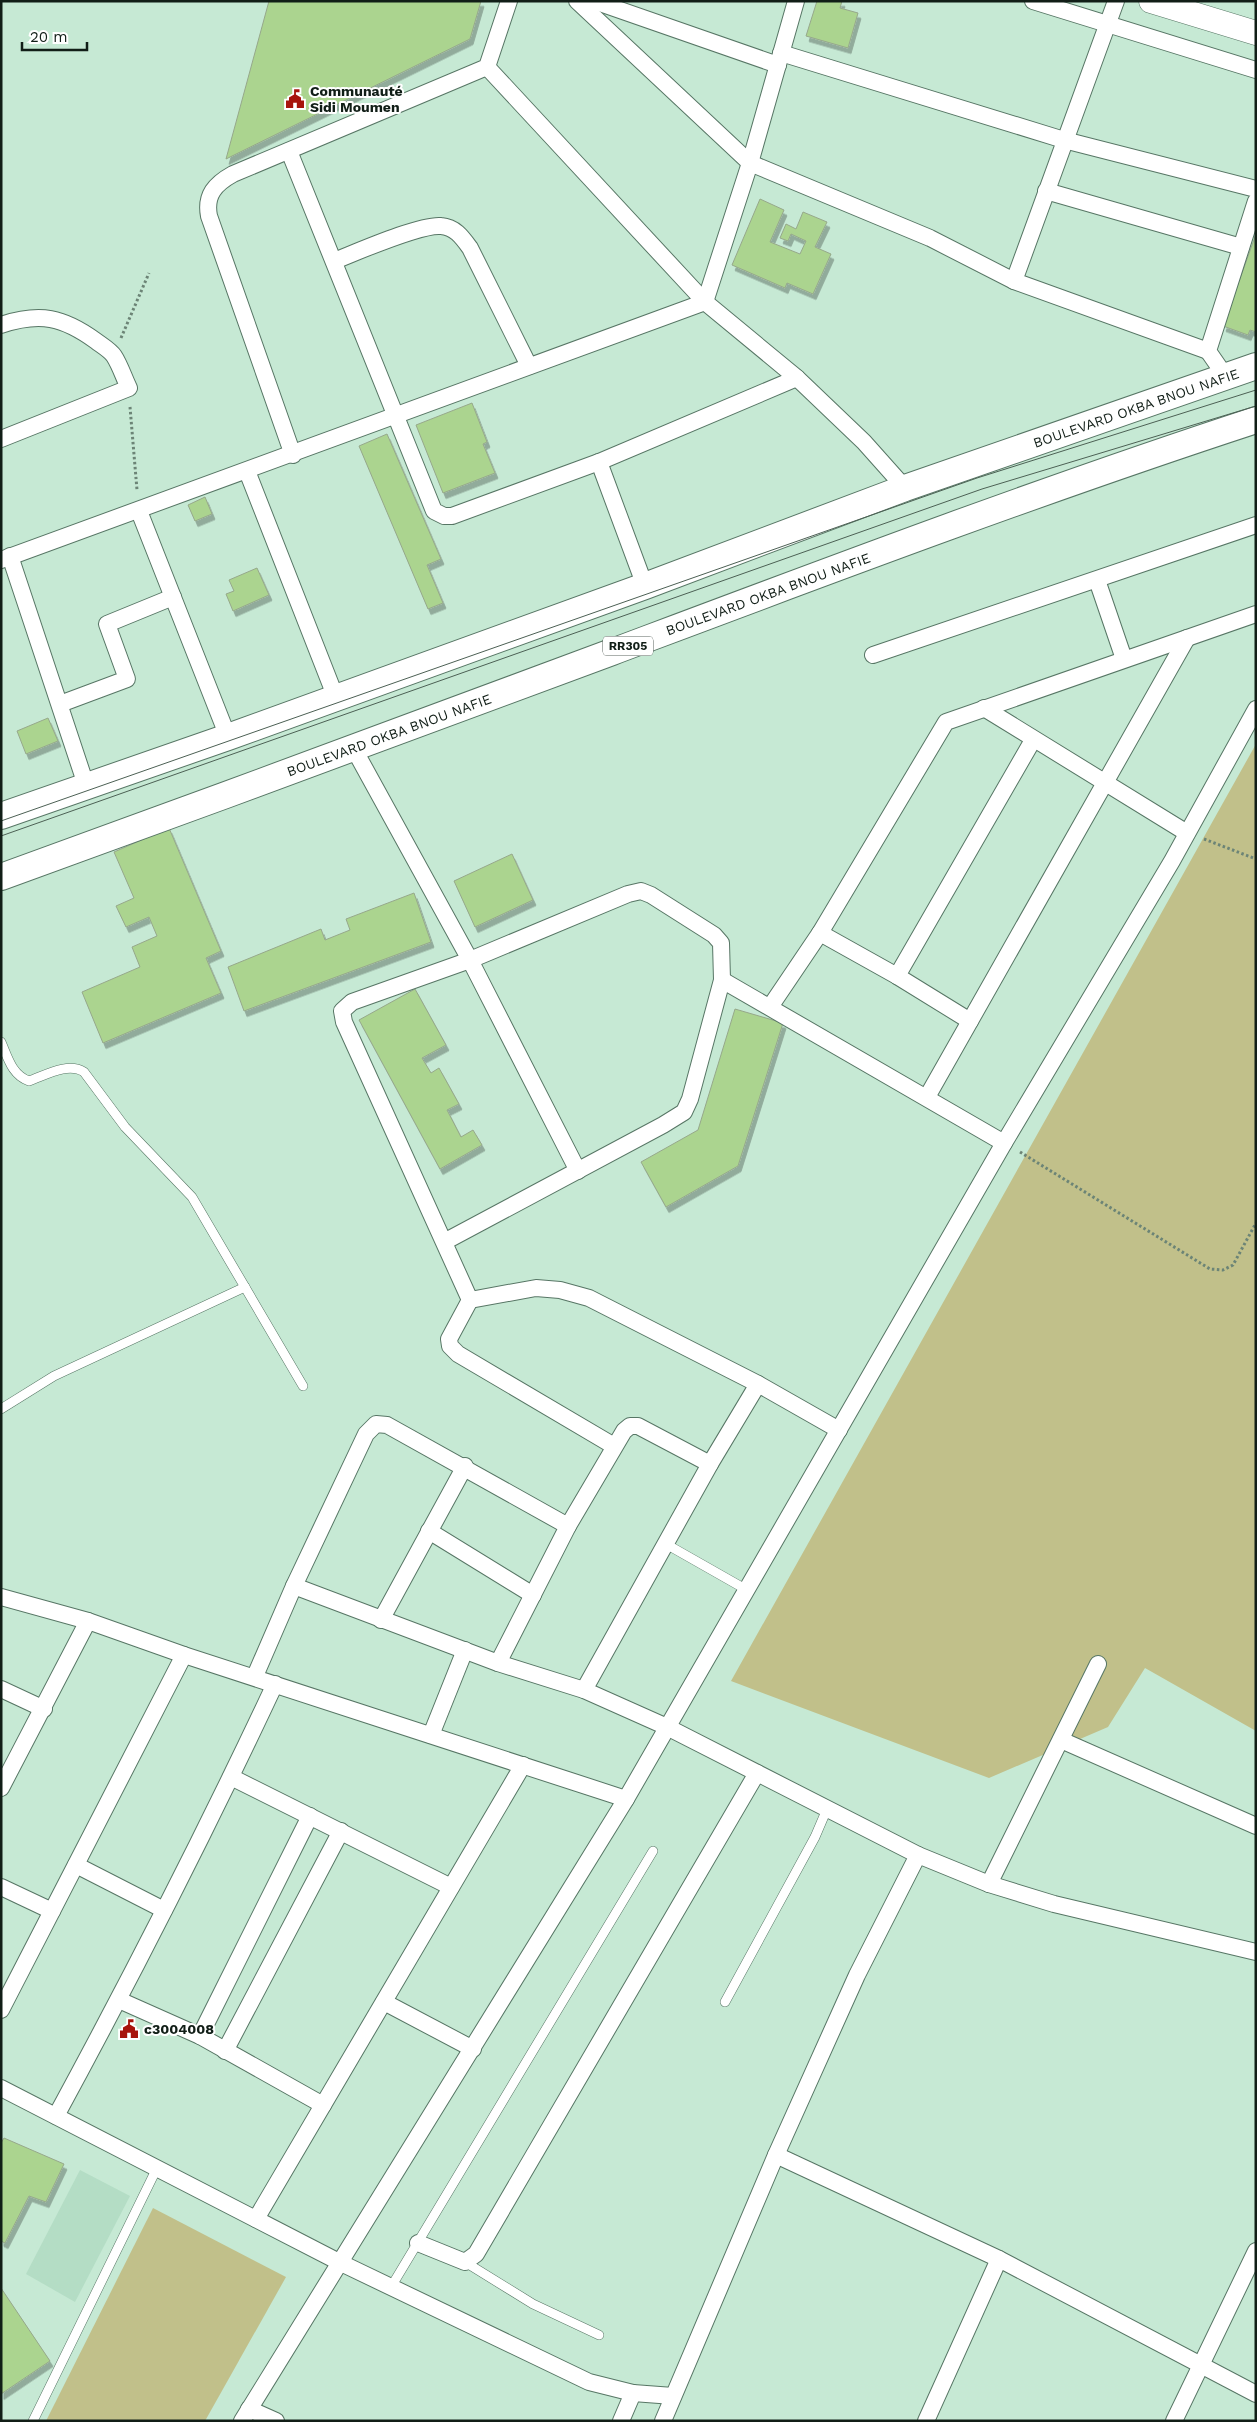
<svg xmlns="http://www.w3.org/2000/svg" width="1257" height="2422" font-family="'Work Sans',sans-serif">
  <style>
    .built { fill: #b4ddc5 }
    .green { fill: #c1c08a }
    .building { fill: #abd48f; stroke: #96a88b; filter: url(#shadow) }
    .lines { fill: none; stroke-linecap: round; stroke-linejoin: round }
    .service-casing { stroke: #577665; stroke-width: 10 }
    .minor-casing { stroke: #577665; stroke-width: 18 }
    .secondary-casing { stroke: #577665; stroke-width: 25 }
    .primary-casing { stroke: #577665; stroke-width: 28 }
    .path { stroke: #6c8476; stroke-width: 3; stroke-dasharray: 2.5 2.5; stroke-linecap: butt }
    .service { stroke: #fff; stroke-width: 9 }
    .minor { stroke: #fff; stroke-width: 16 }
    .secondary { stroke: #fff; stroke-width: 24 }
    .primary { stroke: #fff; stroke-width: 26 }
    .tram { stroke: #4c6054; stroke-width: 1 }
    .labels { text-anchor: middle; stroke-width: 4; stroke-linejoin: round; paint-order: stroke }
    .shield { fill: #fff; stroke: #58625d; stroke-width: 1 }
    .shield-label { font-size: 12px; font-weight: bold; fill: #111e17 }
    .poi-label { font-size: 14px; font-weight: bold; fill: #111e17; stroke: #fff; text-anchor: start }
    .street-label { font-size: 14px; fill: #111e17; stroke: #fff }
  </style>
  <defs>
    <filter id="shadow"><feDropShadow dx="3" dy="5.5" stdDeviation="0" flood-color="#0004"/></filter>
  </defs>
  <rect width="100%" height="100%" fill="#c6e9d4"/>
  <polygon class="built" points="80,2170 130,2196 75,2302 26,2274"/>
  <g class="green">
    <polygon points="1256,744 1256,1731 1145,1668 1108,1727 989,1778 731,1681"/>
    <polygon points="153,2208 286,2277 205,2421 46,2421"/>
  </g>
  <g class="building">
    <polygon points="269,1 481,1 470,39 226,159"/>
    <polygon points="817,1 842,1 840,8 858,13 848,48 806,36"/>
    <polygon points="760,199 784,210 770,242 800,254 806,241 791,234 788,241 780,238 786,224 796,229 803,212 827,222 815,247 831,254 813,294 787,283 785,288 732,265"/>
    <polygon points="1256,234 1256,332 1250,330 1248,335 1223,326"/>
    <polygon points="472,403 487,442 483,444 495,473 443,493 416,425"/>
    <polygon points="387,434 441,559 427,565 443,603 428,609 359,446"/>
    <polygon points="205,497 212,514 195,521 188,505"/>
    <polygon points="257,568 269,595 233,611 226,594 234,591 229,580"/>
    <polygon points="48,718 58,741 26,754 17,731"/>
    <polygon points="169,828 221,951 206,958 221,993 103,1043 82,992 140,967 132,947 157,936 149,917 126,927 116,906 134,898 114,852"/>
    <polygon points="512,854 533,900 475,927 454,881"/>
    <polygon points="414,893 431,942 244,1011 228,967 321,929 325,940 350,930 346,919"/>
    <polygon points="415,989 446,1045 422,1058 431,1073 439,1068 459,1104 447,1110 461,1137 473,1130 482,1145 440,1169 359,1020"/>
    <polygon points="735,1009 783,1023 738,1166 666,1207 641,1162 698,1130"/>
    <polygon points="4,2138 64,2164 46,2202 29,2196 5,2243 1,2241 1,2143"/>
    <polygon points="1,2288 50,2361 1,2394"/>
  </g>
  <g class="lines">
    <g class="service-casing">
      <g id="service">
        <path d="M1,1042C8,1058 12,1075 29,1081C46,1075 68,1062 84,1072L125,1127L192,1197L303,1386"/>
        <polyline points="1,1409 54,1376 245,1287"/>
        <polyline points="666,1544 747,1590"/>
        <polyline points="725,2002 815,1837 827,1809"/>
        <polyline points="465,2262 533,2304 599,2335"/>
        <polyline points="391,2287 653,1851"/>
        <polyline points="33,2421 157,2168"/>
      </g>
    </g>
    <g class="minor-casing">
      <g id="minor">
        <polyline points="577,1 750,163 930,238 1014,281 1208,351"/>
        <polyline points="594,1 778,65"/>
        <polyline points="1033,1 1256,70"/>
        <polyline points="781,53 1064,140 1256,189"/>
        <polyline points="487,67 705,302 797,378 864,442 905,488"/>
        <polyline points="289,151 434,511 444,516 452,516 599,462 797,378"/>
        <polyline points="1046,191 1241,247"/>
        <path d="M334,261C357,252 420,224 441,226C455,227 462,237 470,248L529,366"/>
        <polyline points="1014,281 1116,1"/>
        <path d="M1,325C40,312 63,317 96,341C101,345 110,350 114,356C120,365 124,378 129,388L1,439"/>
        <polyline points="1226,377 1208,351 1256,201"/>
        <path d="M293,455L209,216C205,195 215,184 233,174L487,67L509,1"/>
        <polyline points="599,462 645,586"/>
        <polyline points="247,471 336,698"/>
        <polyline points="139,511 228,737"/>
        <polyline points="10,556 86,785"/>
        <polyline points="1,560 705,302 750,163 796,1"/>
        <polyline points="1097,580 1124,659"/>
        <polyline points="873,655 1256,525"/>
        <polyline points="60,704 127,679 107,624 173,597"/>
        <polyline points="984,708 1187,833"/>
        <polyline points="354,749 470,960 578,1171"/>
        <polyline points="820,933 897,976 970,1021"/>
        <polyline points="897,976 1033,740"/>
        <polyline points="722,980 1004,1143"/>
        <polyline points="770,1007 820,933 946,722 1256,614"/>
        <polyline points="927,1097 1187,638"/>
        <polyline points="444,1242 663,1125 684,1112 690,1099 722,980 721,943 714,935 651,895 641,891 628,894 470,960 352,1002 342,1011 344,1022 470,1300"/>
        <polyline points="470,1300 536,1288 560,1290 589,1298 758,1384 839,1430"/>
        <polyline points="470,1300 449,1339 450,1346 458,1354 614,1446"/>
        <polyline points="429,1531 533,1595"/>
        <polyline points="294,1586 498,1663 584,1690 667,1727 918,1855 989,1884 1054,1904 1256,1952"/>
        <polyline points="1,1597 88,1621 184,1655 626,1799"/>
        <polyline points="381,1620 465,1466"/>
        <polyline points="498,1663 568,1526 624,1431 630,1426 638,1426 710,1464"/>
        <polyline points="255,1676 294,1586 366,1434 376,1424 387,1425 568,1526"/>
        <polyline points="1,1689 44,1709"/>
        <polyline points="584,1690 710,1464 758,1384"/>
        <polyline points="431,1735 465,1650"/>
        <polyline points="1061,1740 1256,1826"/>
        <polyline points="231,1777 451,1887"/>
        <polyline points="1,1788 88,1621"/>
        <polyline points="76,1865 164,1910"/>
        <polyline points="989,1884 1098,1664"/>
        <polyline points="1,1887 52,1911"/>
        <polyline points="119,2000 200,2036 323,2105"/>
        <polyline points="384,2002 473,2049"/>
        <polyline points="1,2010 184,1655"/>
        <polyline points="200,2036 310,1816"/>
        <polyline points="225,2051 341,1831"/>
        <polyline points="1,2088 341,2263 589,2382 633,2393"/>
        <path d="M56,2116C133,1974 206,1831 275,1684"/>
        <polyline points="776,2155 999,2259 1256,2394"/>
        <polyline points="256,2219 523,1765"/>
        <polyline points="418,2243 465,2262 476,2254 757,1773"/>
        <polyline points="249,2409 276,2421"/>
        <polyline points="242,2421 626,1799 1004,1143 1172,861 1256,709"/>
        <polyline points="621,2421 633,2393 673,2396"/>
        <polyline points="663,2421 776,2155 857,1975 918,1855"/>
        <polyline points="926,2421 999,2259"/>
        <polyline points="1174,2421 1256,2251"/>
      </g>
    </g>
    <g class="secondary-casing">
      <polyline id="secondary" points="1151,1 1256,33"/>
    </g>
    <g class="primary-casing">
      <g id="primary">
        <polyline points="1,816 228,737 645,586 905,488 1256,366"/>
        <path d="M1,877C205,803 409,728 612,652C825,572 1039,491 1256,420"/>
      </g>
    </g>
    <g class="path">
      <polyline points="121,338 149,273"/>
      <polyline points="130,407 137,490"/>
      <polyline points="1204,839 1256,859"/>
      <polyline points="1020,1152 1210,1269 1223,1270 1233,1265 1256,1223"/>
    </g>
    <use href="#service" class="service"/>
    <use href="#minor" class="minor"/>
    <use href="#secondary" class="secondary"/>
    <use href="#primary" class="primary"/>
    <g class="tram">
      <polyline points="1,821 977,478 1256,390"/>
      <polyline points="1,836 982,489 1256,406"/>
    </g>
  </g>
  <defs>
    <g id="civic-bare" transform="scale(1.5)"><path d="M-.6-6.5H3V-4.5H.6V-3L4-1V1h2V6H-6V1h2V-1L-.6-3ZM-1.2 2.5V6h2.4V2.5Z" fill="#a7140c" stroke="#fff" stroke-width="2.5" paint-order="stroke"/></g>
  </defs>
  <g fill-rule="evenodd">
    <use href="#civic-bare" x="295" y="99"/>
    <use href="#civic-bare" x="129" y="2029"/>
  </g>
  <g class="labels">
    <rect class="shield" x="603" y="636.5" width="50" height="19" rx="4"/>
    <g class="shield-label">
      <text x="628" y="650">RR305</text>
    </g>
    <g class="poi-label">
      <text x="310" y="96">Communauté<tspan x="310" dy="16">Sidi Moumen</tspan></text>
      <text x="144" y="2034">c3004008</text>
    </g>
    <g class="street-label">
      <text transform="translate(1136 408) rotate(-19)" y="5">BOULEVARD OKBA BNOU NAFIE</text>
      <text transform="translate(768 594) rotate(-20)" y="5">BOULEVARD OKBA BNOU NAFIE</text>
      <text transform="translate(389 735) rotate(-20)" y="5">BOULEVARD OKBA BNOU NAFIE</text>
    </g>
  </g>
  <rect width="1257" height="2422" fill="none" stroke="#111e17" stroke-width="5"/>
  <path d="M22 42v8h65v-8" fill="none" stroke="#111e17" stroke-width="2.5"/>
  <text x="30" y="42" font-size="15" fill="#111e17" stroke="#ffffff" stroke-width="4" paint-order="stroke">20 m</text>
</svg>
